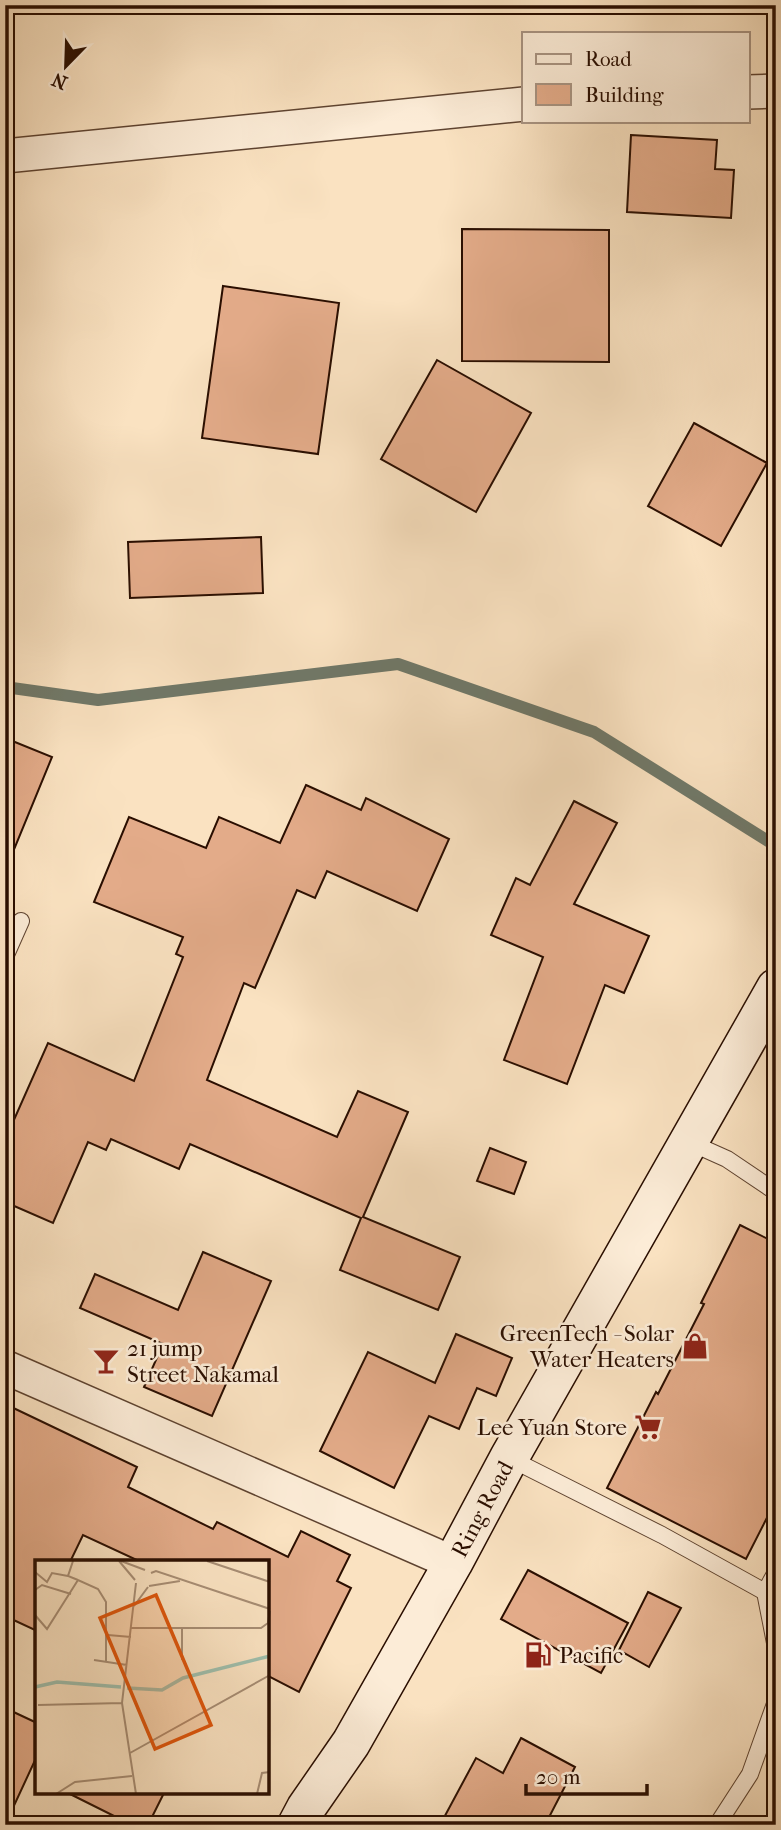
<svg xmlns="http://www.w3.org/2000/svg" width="781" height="1830" font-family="'IM FELL French Canon',serif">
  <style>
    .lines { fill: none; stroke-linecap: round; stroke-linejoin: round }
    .stream { stroke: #707868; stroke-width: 12 }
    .building { fill: #e3ab89; stroke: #2a0e00; stroke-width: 2 }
    .lane-casing { stroke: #5e4330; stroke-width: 18 }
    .street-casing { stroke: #5e4330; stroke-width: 36 }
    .secondary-casing { stroke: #2a0e00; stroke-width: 41 }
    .lane { stroke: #fcecd7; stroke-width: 16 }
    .street { stroke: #fcecd7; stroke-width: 33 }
    .secondary { stroke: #fcecd7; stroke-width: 38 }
    .labels { text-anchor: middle; stroke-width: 5; stroke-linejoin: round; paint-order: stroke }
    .poi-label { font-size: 23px; fill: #2a0e00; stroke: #fcecd7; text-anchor: end }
    .street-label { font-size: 23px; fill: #2a0e00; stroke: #fcecd7 }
    .inset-river { fill: none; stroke: #9fbfad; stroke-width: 3.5 }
    .inset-road { fill: none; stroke: #a78d74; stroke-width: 2 }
    .view { fill: #de550b; fill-opacity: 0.15; stroke: #de550b; stroke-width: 3.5 }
    .inset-edge { fill: none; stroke: #2a0e00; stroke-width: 3.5 }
  </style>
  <rect width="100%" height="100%" fill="#fae2c1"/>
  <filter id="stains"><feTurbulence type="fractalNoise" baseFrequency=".00286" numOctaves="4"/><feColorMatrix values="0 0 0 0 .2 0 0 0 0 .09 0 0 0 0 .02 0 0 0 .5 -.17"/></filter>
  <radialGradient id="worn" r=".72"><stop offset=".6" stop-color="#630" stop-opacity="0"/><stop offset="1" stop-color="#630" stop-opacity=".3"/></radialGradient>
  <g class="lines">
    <polyline class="stream" points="5,687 98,700 398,664 594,732 776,846"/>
  </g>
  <g class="building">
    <polygon points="631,135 717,140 715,169 734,170 731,218 627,212"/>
    <polygon points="462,229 609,230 609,362 462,361"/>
    <polygon points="223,286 339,303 318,454 202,438"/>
    <polygon points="437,360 531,413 476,512 381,459"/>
    <polygon points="694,423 767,463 721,546 648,506"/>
    <polygon points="261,537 263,593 130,598 128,542"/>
    <polygon points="5,738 52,757 6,869 5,868"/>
    <polygon points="306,785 361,810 366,798 449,839 417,911 327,871 315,898 297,890 255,988 244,983 207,1080 337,1137 358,1091 408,1112 363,1217 460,1257 438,1310 340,1270 361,1218 190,1144 179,1169 111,1139 106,1150 88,1142 53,1223 5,1202 5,1140 48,1043 134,1081 183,957 176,954 183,937 94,902 129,817 206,848 219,817 280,843"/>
    <polygon points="574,801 617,823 574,904 649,936 624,993 605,985 567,1084 504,1060 543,957 491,935 516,878 530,885"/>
    <polygon points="490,1148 526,1162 514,1194 477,1181"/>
    <polygon points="740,1225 776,1243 776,1500 746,1559 607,1488 656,1392 658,1394 704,1304 701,1303"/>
    <polygon points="203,1252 271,1281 212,1416 144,1387 163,1344 80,1308 95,1274 178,1310"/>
    <polygon points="456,1334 512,1358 496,1396 477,1388 459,1429 429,1416 394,1488 320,1451 368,1352 435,1383"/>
    <polygon points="5,1404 137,1467 128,1487 213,1529 217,1522 288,1557 301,1531 350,1555 337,1581 351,1588 299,1692 268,1676 268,1562 141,1562 83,1535 70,1562 37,1562 37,1631 5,1616"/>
    <polygon points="528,1570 628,1623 601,1673 501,1619"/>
    <polygon points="648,1592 681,1608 649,1667 619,1650"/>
    <polygon points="5,1708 37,1723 37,1756 5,1825"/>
    <polygon points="521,1738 575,1767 545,1825 440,1825 476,1758 503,1773"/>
    <polygon points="68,1793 164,1793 148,1825 132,1825"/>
  </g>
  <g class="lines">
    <g class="lane-casing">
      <g id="lane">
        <polyline points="5,957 21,921"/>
        <polyline points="689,1142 727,1159 776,1192"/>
        <polyline points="509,1458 662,1535 765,1592"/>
        <polyline points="776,1572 765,1592 776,1648"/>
        <polyline points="717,1825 750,1774 776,1701"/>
      </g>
    </g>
    <g class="street-casing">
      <g id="street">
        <polyline points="748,92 776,91"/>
        <polyline points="5,156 524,104"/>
        <polyline points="5,1367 453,1563"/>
      </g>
    </g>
    <g class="secondary-casing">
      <polyline id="secondary" points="297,1825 306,1808 351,1743 453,1563 509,1458 776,988"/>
    </g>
    <use href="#lane" class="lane"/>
    <use href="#street" class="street"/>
    <use href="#secondary" class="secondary"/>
  </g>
  <defs>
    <g id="shop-bare" transform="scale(2.1)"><path d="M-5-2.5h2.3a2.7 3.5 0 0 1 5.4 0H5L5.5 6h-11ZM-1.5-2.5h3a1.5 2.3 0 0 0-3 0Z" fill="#8f2418" stroke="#fcecd7" stroke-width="2.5" paint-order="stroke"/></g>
    <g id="bar-bare" transform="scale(2.1)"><path d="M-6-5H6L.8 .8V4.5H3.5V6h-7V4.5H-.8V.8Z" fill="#8f2418" stroke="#fcecd7" stroke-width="2.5" paint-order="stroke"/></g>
    <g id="supermarket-bare" transform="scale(2.1)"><path d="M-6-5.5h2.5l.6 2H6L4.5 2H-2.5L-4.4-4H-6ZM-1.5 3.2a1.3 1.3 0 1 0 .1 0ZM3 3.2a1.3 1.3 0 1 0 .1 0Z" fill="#8f2418" stroke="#fcecd7" stroke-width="2.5" paint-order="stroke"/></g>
    <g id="fuel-bare" transform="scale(2.1)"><path d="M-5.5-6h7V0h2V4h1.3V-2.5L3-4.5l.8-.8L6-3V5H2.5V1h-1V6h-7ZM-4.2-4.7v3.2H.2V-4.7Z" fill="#8f2418" stroke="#fcecd7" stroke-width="2.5" paint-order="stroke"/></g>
  </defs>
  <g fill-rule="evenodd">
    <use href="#shop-bare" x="695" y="1346"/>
    <use href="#bar-bare" x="106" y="1361"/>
    <use href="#supermarket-bare" x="648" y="1427"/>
    <use href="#fuel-bare" x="538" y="1655"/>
  </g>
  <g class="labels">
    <g class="poi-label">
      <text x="674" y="1341">GreenTech - Solar<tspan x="674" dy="26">Water Heaters</tspan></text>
      <text x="127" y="1356" text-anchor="start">21 jump<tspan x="127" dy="26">Street Nakamal</tspan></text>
      <text x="627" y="1435">Lee Yuan Store</text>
      <text x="559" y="1663" text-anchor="start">Pacific</text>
    </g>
    <g class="street-label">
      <text transform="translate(482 1509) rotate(-62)" y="8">Ring Road</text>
    </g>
  </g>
  <g transform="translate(35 1560)">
    <rect width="234" height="234" fill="#fae2c1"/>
    <path class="inset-river" d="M0,127L22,122L86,127M92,128L127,130L148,118L235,96"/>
    <path class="inset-road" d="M38,1L33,16L43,20M84,1L100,20M86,1L110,10M172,1L235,22M0,12L12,22L17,13L33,16M116,13L121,11L235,49M114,26L145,21M0,30L7,25L36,34M99,46L113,27M0,55L12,69L43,20L63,29L71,42V101M96,68H226L233,63L235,51M73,75L96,77M59,100L92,105M147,100V68M3,145L87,143M95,193L235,115M21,234L40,222L97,216M101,234L87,143L101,23M222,234L227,213L235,212"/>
    <path class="view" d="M121,35L176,165L120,189L65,58Z"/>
    <rect width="234" height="234" class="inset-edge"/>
  </g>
  <rect width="781" height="1830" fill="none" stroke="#fae2c1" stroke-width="28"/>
  <rect x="7" y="7" width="767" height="1816" fill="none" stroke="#2a0e00" stroke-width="3.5"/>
  <rect x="14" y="14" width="753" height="1802" fill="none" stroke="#2a0e00" stroke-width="2"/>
  <rect x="522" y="32" width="228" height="91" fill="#fcecd7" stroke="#a89381" stroke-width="2"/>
  <rect x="536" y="54" width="35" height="10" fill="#fcecd7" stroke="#a89381" stroke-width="2"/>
  <text x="585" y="66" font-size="21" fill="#2a0e00">Road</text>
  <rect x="536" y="84" width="35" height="21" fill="#e3ab89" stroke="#a89381" stroke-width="2"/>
  <text x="585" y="102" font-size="21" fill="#2a0e00">Building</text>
  <g transform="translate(66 66) rotate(203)" stroke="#fcecd7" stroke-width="5" paint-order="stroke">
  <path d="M0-5L12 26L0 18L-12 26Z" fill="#2a0e00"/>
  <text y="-10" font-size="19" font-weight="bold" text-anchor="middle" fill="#2a0e00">N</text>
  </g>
  <path d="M526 1784v10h121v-10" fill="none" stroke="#2a0e00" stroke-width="3.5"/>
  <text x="536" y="1784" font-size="21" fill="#2a0e00" stroke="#fcecd7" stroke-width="5" paint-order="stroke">20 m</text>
  <rect width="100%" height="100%" filter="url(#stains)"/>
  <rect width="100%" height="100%" fill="url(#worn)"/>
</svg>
